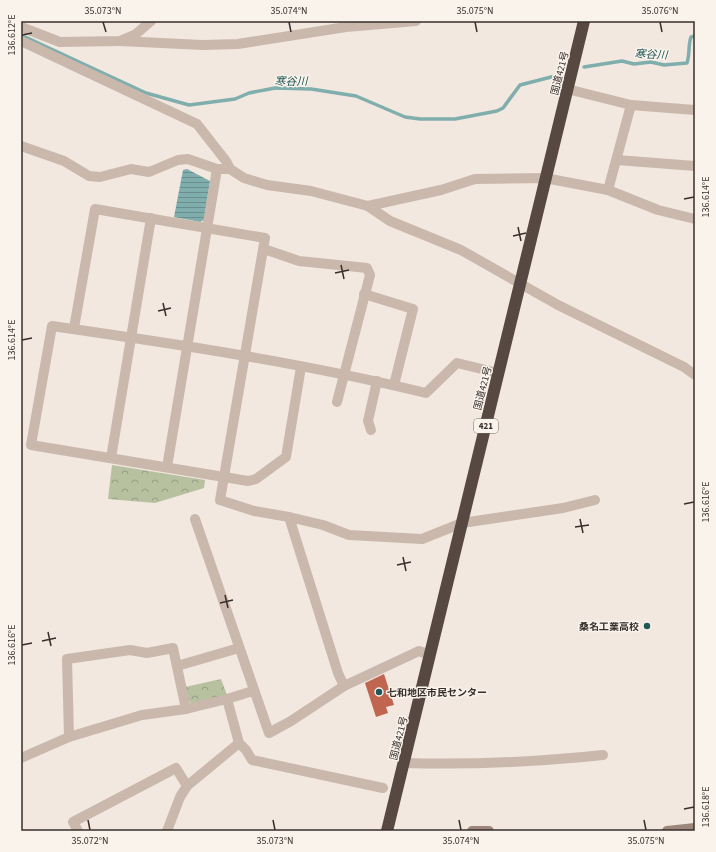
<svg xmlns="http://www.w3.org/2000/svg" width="716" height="852" font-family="'Source Sans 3','Noto Sans JP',sans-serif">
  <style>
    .forest { fill: url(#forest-crowns) }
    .water { fill: url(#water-rules) }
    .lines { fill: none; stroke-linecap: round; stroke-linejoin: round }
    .stream { stroke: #80aead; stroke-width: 3.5 }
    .building { fill: #c06550 }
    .street { stroke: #cab8ac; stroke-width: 10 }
    .secondary { stroke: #9d877d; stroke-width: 10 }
    .highway { stroke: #584842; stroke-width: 12 }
    .ticks { fill: none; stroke: #382e2a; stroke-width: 1.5 }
    .poi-dot { fill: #225758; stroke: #f9f3ec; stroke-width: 1.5 }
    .labels { text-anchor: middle; stroke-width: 3; stroke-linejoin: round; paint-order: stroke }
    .shield { fill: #f9f3ec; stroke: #726964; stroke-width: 1 }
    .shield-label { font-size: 9px; font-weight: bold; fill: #382e2a }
    .street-label { font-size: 10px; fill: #382e2a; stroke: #f9f3ec }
    .poi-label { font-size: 10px; font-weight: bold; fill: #382e2a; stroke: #f9f3ec; text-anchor: end }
    .water-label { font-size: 11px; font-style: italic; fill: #225758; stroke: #f9f3ec }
    .neatline { fill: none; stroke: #382e2a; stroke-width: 1.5 }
    .ticks-label { font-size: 10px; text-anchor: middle; fill: #382e2a }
  </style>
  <defs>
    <pattern id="forest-crowns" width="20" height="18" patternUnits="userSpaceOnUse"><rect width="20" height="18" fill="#b7c1a0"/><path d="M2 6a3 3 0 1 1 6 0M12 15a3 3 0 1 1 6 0" fill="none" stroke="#969d83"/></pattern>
    <pattern id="water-rules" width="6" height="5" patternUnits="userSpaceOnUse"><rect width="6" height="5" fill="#80aead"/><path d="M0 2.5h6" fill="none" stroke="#6a8e8d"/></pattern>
  </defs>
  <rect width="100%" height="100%" fill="#f2e8e0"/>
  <g class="forest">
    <polygon points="112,465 205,480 204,488 155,503 108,499"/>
    <polygon points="221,679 227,695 192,704 188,700 185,687"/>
  </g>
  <polygon class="water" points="187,169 210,181 204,220 200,222 174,217 183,170"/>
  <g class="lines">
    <g class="stream">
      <polyline points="21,35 146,93 189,105 235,99 249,93 275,88 311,89 356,96 405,117 420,119 455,119 497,111 503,108 520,85 559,75"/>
      <path d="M584,67L622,61L634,64L651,62L664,65L687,63C690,54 688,45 691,37L695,36"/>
    </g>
  </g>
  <polygon class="building" points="384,674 394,705 386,707 388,713 376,717 365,683"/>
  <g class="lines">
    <g class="street">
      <polyline points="21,27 60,42 120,41 136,34 151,21"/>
      <polyline points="21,41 197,124 226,161 230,169"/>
      <polyline points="120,41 203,45 238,44 346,27 416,21"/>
      <polyline points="567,89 631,105 695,110"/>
      <polyline points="21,146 64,161 89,176 100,177 131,169 149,172 178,160 188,159 217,169 230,169 244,178 267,185 311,191 368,206 390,221 461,250 558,305 684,367 695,375"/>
      <polyline points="617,160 695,166"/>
      <polyline points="608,190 631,105"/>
      <polyline points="368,206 441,190 475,179 545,178 608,190 658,210 695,219"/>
      <polyline points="264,249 299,261 367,268 370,275 337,402"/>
      <polyline points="364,294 413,309 394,385"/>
      <polyline points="74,328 95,209 265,238 220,500 254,511 289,517"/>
      <path d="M301,367L286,457L256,479L248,481L31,445L52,326C177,344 303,363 426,393L457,363L498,373"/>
      <polyline points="371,430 368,421 377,381"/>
      <polyline points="111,458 151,218"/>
      <polyline points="167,467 217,169"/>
      <polyline points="195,519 269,733 291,721 344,686"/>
      <polyline points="430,655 419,651 344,686 338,673 289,517 323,525 349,535 422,539 462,523 563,508 595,500"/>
      <polyline points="177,666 239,648"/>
      <polyline points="227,699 253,691"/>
      <polyline points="69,737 67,659 130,650 147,653 173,648 186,709"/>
      <polyline points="21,758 69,737 142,715 186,709 227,699 239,743 246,750 252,760 383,788"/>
      <path d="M404,763C470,765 537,762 603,755"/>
      <polyline points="78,831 73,822 176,768 187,786"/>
      <polyline points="167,831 180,797 187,786 239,743"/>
    </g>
    <g class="secondary">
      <polyline points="472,831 489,831"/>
      <polyline points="667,831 695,828"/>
    </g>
    <polyline class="highway" points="387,831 584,21"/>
  </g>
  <path class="ticks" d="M103,22L106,32M289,22L291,32M475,22L477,32M660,22L662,32M22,35L32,33M684,199L694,197M518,227L521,241M513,236L526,233M341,265L344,279M335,273L349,270M163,303L166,316M158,311L171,308M22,340L32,338M684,504L694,502M580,519L583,533M575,527L589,525M403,557L406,571M397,565L411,562M225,595L228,608M220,603L233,600M48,632L51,646M42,641L56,638M22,645L32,643M684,809L694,807M88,820L90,830M273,820L275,830M459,820L461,830M644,820L646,830"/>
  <g class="poi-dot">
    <circle cx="647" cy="626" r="4"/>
    <circle cx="379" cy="692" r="4"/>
  </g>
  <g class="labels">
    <rect class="shield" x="474" y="419" width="24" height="14" rx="3"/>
    <g class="shield-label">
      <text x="486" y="429">421</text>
    </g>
    <g class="street-label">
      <text transform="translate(559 73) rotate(-76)" y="4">国道421号</text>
      <text transform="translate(482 388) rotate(-76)" y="4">国道421号</text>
      <text transform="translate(398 738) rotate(-76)" y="4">国道421号</text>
    </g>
    <g class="poi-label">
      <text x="639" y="630">桑名工業高校</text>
      <text x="387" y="696" text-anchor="start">七和地区市民センター</text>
    </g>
    <g class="water-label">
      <text transform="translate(651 54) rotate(3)" y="4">寒谷川</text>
      <text x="291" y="85">寒谷川</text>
    </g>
  </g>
  <rect width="716" height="852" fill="none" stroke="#f9f3ec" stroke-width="44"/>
  <rect x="22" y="22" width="672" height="808" class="neatline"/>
  <g class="ticks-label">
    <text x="103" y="14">35.073°N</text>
    <text x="289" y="14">35.074°N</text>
    <text x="475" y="14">35.075°N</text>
    <text x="660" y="14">35.076°N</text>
    <text transform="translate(11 35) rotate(-90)" y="4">136.612°E</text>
    <text transform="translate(705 197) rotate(-90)" y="4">136.614°E</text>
    <text transform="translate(11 340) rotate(-90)" y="4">136.614°E</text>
    <text transform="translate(705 502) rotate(-90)" y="4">136.616°E</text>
    <text transform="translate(11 645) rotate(-90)" y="4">136.616°E</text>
    <text transform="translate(705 807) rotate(-90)" y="4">136.618°E</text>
    <text x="90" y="844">35.072°N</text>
    <text x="275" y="844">35.073°N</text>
    <text x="461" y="844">35.074°N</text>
    <text x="646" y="844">35.075°N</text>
  </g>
</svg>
